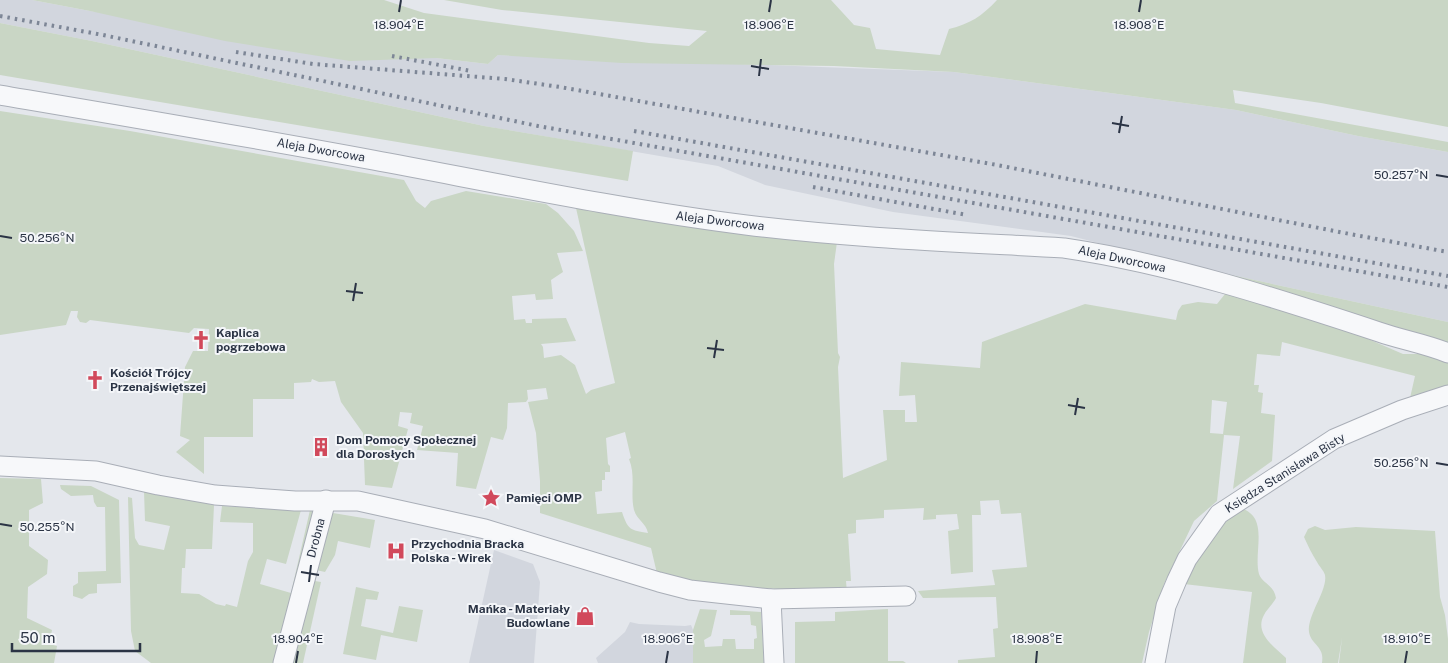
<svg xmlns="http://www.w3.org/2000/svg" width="1448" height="663" font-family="'Public Sans',sans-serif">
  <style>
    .built { fill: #d2d6de }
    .green { fill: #c9d6c5; fill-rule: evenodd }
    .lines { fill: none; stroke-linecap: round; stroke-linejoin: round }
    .minor-casing { stroke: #a9aeb7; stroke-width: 21 }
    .minor { stroke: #f7f8fa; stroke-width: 19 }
    .rail { stroke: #7d8696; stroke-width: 4; stroke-dasharray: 2.5 5; stroke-linecap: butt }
    .ticks { fill: none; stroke: #2b3445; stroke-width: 2 }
    .labels { text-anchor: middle; stroke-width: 4; stroke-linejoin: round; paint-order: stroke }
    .street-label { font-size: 12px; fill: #2b3445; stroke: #f4f6f9 }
    .poi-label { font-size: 12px; font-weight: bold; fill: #2b3445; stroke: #f4f6f9; text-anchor: start }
    .ticks-label { font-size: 12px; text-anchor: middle; fill: #2b3445; stroke: #f4f6f9; stroke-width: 4; stroke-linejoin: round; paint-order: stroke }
  </style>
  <rect width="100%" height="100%" fill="#e4e7ec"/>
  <g class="built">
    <polygon points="0,0 32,0 90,11 436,58 488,64 498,55 954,72 1236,110 1358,136 1448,152 1448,322 1176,263 1071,236 893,212 765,185 718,166 484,126 92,41 0,23"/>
    <polygon points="494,550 533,564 540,582 534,663 469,663"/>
    <polygon points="630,622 639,624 685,626 691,625 693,630 693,663 598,663 596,658 625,632"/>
  </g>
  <g class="green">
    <path d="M32,0H384L424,13L649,43L689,46L707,31L502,10L444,0H831L854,25L870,28L876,49L940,55L949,29C970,24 982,16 997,0H1448V127L1321,103L1233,90L1235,103L1448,142V152L1358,136L1236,110L954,72L834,66L622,63L498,55L488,64L436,58L350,61L225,41L90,11Z"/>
    <polygon points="0,23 92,41 484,126 633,151 628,181 0,75"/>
    <path d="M0,111L130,131L404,180L416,201L425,208L431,201L466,191L546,204L558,213L574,231L583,251L557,253L563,272L551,280L553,299L536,300L535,294L512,296L514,320L525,319L526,323H532V319L566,318L576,341L541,344L543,347L544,358L561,355L575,365L586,394L591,390L615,383L574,199L837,242L834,264L838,353L840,357L838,367L843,478L887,460L883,410H905V422H917L915,395L899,396L901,362L980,368L982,342L1085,304L1176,320L1178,311L1182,305L1198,302L1217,304L1225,294L1231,293L1331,323L1403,354H1427L1448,361V385L1410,398L1415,376L1282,342L1280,356L1257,354L1254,385H1259L1258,392L1263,393L1261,413L1275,415L1272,461L1233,489L1240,436L1224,435L1217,501L1194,521L1164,584L1149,632L1142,663H958V660L995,657L993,629L998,628L996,597L923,598L918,591L995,585L992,570L1027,567L1021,513L1001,514L999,500L980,501L981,515H972L973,572L951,574L948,531L959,529L957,514L936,515V519L923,520L924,508L884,510V518L856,520V533L848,534L851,581H846L847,593L659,582L651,548L540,513V481L536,433L528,402L548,399L546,388L527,390L528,399L526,402L508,403L507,428L503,440L491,437L476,489L456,486L458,453L417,450L423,426L410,423L412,413L400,412L398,426L408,429L392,488L365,485L363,433L341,402L335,381L319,382L312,379L311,382L294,383V399H253V437H204V474L176,452L190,440L180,436L185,367L193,351H208L209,329L194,328L189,333L90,320L86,323L80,322L77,317L78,311H71L66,325L0,335ZM1212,400L1227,402L1223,434L1210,433ZM625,432L631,458L629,459C636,476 630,493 634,510C637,520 646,523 648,533C630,530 628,530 622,512L597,514L595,492L602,491V480H605V472H610V466L608,464L606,438Z"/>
    <polygon points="1176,263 1448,322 1448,346"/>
    <polygon points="0,478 41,479 43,503 29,510 29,546 48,560 47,574 28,587 27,618 52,630 49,644 57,646 54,663 0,663"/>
    <polygon points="60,485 91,486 119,500 121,583 97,584 97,593 89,594 82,599 73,596 73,586 78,583 78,572 106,571 105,507 97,507 94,502 93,495 71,496 61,489"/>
    <polygon points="144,491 214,505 212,549 186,549 185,568 182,568 181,593 199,594 216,604 225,606 226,604 237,607 248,561 253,552 253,523 220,522 222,506 301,510 286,564 267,559 260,584 291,593 310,510 319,512 278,663 151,663 135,651 131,631 128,497 132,498 135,538 139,545 164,550 170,526 145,521"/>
    <path d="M1241,508C1270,518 1253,551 1259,574C1262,583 1274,585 1276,598C1273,604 1267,609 1264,615C1254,633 1274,647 1286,658V663H1243L1252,592L1184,584L1199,550L1213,533L1236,510Z"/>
    <polygon points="327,512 375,520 370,548 338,541 335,555 325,572 312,569"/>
    <path d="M1315,526L1325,530L1356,527L1435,531L1440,597L1445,615L1448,639V663H1339L1342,638L1338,663H1322C1325,646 1311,645 1309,632C1307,615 1328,590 1325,575C1324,571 1319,566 1317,562C1312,554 1308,546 1304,537L1308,529Z"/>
    <polygon points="309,580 321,582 303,663 287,663"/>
    <polygon points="356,587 379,592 377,600 366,599 361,626 393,633 399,606 423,610 417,642 381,635 376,660 343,654"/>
    <polygon points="700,609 717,610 711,636 704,640 705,647 722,646 723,639 735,639 736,649 754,649 754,639 757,638 756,626 751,625 750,615 730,615 730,610 761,612 764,663 693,663 693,630"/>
    <polygon points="888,609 888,661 903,661 906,663 795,663 795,622 835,621 835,612"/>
  </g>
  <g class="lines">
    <g class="minor-casing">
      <g id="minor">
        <path d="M0,95C124,116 249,137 373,160C497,183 620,209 746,225C851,238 958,242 1064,248C1172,264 1276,298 1379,332C1402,340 1426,344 1448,353"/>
        <polyline points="0,466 96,471 158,485 215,495 295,501 358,501 485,529 659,582 690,590 771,599 906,596"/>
        <polyline points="771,599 774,663"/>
        <polyline points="283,663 326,500"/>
        <polyline points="1155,663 1166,606 1177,580 1187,559 1219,514 1334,439 1402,410 1448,395"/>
      </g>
    </g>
    <use href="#minor" class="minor"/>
    <g class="rail">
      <polyline points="0,16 103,35 538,126 1448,287"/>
      <polyline points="236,52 313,64 505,79 560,87 997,165 1355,235 1448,252"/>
      <polyline points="392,56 471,71"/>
      <polyline points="634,131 1448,276"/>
      <polyline points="813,187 967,215"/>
    </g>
  </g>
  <path class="ticks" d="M399,12L401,0M769,12L771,0M1139,12L1141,0M751,66L769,69M759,76L761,59M1112,123L1129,126M1119,133L1122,116M1436,175L1448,177M0,236L12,238M346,291L363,293M353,301L356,283M707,348L724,350M714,358L717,340M1068,405L1085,408M1075,415L1078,398M1436,463L1448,465M0,524L12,526M301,572L319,575M309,582L311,565M296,663L298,651M666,663L668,651M1036,663L1037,651M1405,663L1407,651"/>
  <defs>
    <g id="church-bare" transform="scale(1.5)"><path d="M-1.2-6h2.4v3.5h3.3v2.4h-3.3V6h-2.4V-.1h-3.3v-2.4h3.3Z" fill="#d1495b" stroke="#f4f6f9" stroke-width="2.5" paint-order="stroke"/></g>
    <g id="building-bare" transform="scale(1.5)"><path d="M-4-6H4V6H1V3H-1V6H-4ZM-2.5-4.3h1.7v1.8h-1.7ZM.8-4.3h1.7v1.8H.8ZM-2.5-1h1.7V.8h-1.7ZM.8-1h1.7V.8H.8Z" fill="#d1495b" stroke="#f4f6f9" stroke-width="2.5" paint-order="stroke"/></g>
    <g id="sight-bare" transform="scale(1.5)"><path d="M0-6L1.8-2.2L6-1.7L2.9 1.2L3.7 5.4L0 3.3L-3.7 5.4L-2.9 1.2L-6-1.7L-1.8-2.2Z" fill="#d1495b" stroke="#f4f6f9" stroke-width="2.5" paint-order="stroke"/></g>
    <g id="hospital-bare" transform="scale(1.5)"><path d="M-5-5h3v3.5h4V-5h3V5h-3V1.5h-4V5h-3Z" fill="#d1495b" stroke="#f4f6f9" stroke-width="2.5" paint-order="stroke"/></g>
    <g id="shop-bare" transform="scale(1.5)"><path d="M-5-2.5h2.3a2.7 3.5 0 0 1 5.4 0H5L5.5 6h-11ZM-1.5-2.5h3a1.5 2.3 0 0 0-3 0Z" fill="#d1495b" stroke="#f4f6f9" stroke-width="2.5" paint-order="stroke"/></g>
  </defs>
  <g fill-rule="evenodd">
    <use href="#church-bare" x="201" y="340"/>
    <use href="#church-bare" x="95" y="380"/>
    <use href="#building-bare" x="321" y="447"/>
    <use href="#sight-bare" x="491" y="498"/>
    <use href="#hospital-bare" x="396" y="551"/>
    <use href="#shop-bare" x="585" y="616"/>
  </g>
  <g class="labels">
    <g class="street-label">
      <text transform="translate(321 150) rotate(10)" y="4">Aleja Dworcowa</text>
      <text transform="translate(720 221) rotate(7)" y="4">Aleja Dworcowa</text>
      <text transform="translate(1122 259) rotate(12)" y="4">Aleja Dworcowa</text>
      <text transform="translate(1285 473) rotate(-32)" y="4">Księdza Stanisława Bisty</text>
      <text transform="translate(316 538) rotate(-75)" y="4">Drobna</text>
    </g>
    <g class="poi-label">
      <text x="216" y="337">Kaplica<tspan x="216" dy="14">pogrzebowa</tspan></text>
      <text x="110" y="377">Kościół Trójcy<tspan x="110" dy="14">Przenajświętszej</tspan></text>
      <text x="336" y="444">Dom Pomocy Społecznej<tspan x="336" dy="14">dla Dorosłych</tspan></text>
      <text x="506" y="502">Pamięci OMP</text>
      <text x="411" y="548">Przychodnia Bracka<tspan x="411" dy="14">Polska - Wirek</tspan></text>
      <text x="570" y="613" text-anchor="end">Mańka - Materiały<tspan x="570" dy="14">Budowlane</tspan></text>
    </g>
  </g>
  <g class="ticks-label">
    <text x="399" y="29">18.904°E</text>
    <text x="769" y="29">18.906°E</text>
    <text x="1139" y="29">18.908°E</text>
    <text x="1401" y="179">50.257°N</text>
    <text x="47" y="242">50.256°N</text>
    <text x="1401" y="467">50.256°N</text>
    <text x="47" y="531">50.255°N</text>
    <text x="298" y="643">18.904°E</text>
    <text x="668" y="643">18.906°E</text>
    <text x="1037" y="643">18.908°E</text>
    <text x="1407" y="643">18.910°E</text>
  </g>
  <path d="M12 643v8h128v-8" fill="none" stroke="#2b3445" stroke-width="2.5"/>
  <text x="20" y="643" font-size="15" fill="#2b3445" stroke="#f4f6f9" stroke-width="4" paint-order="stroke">50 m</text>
</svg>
